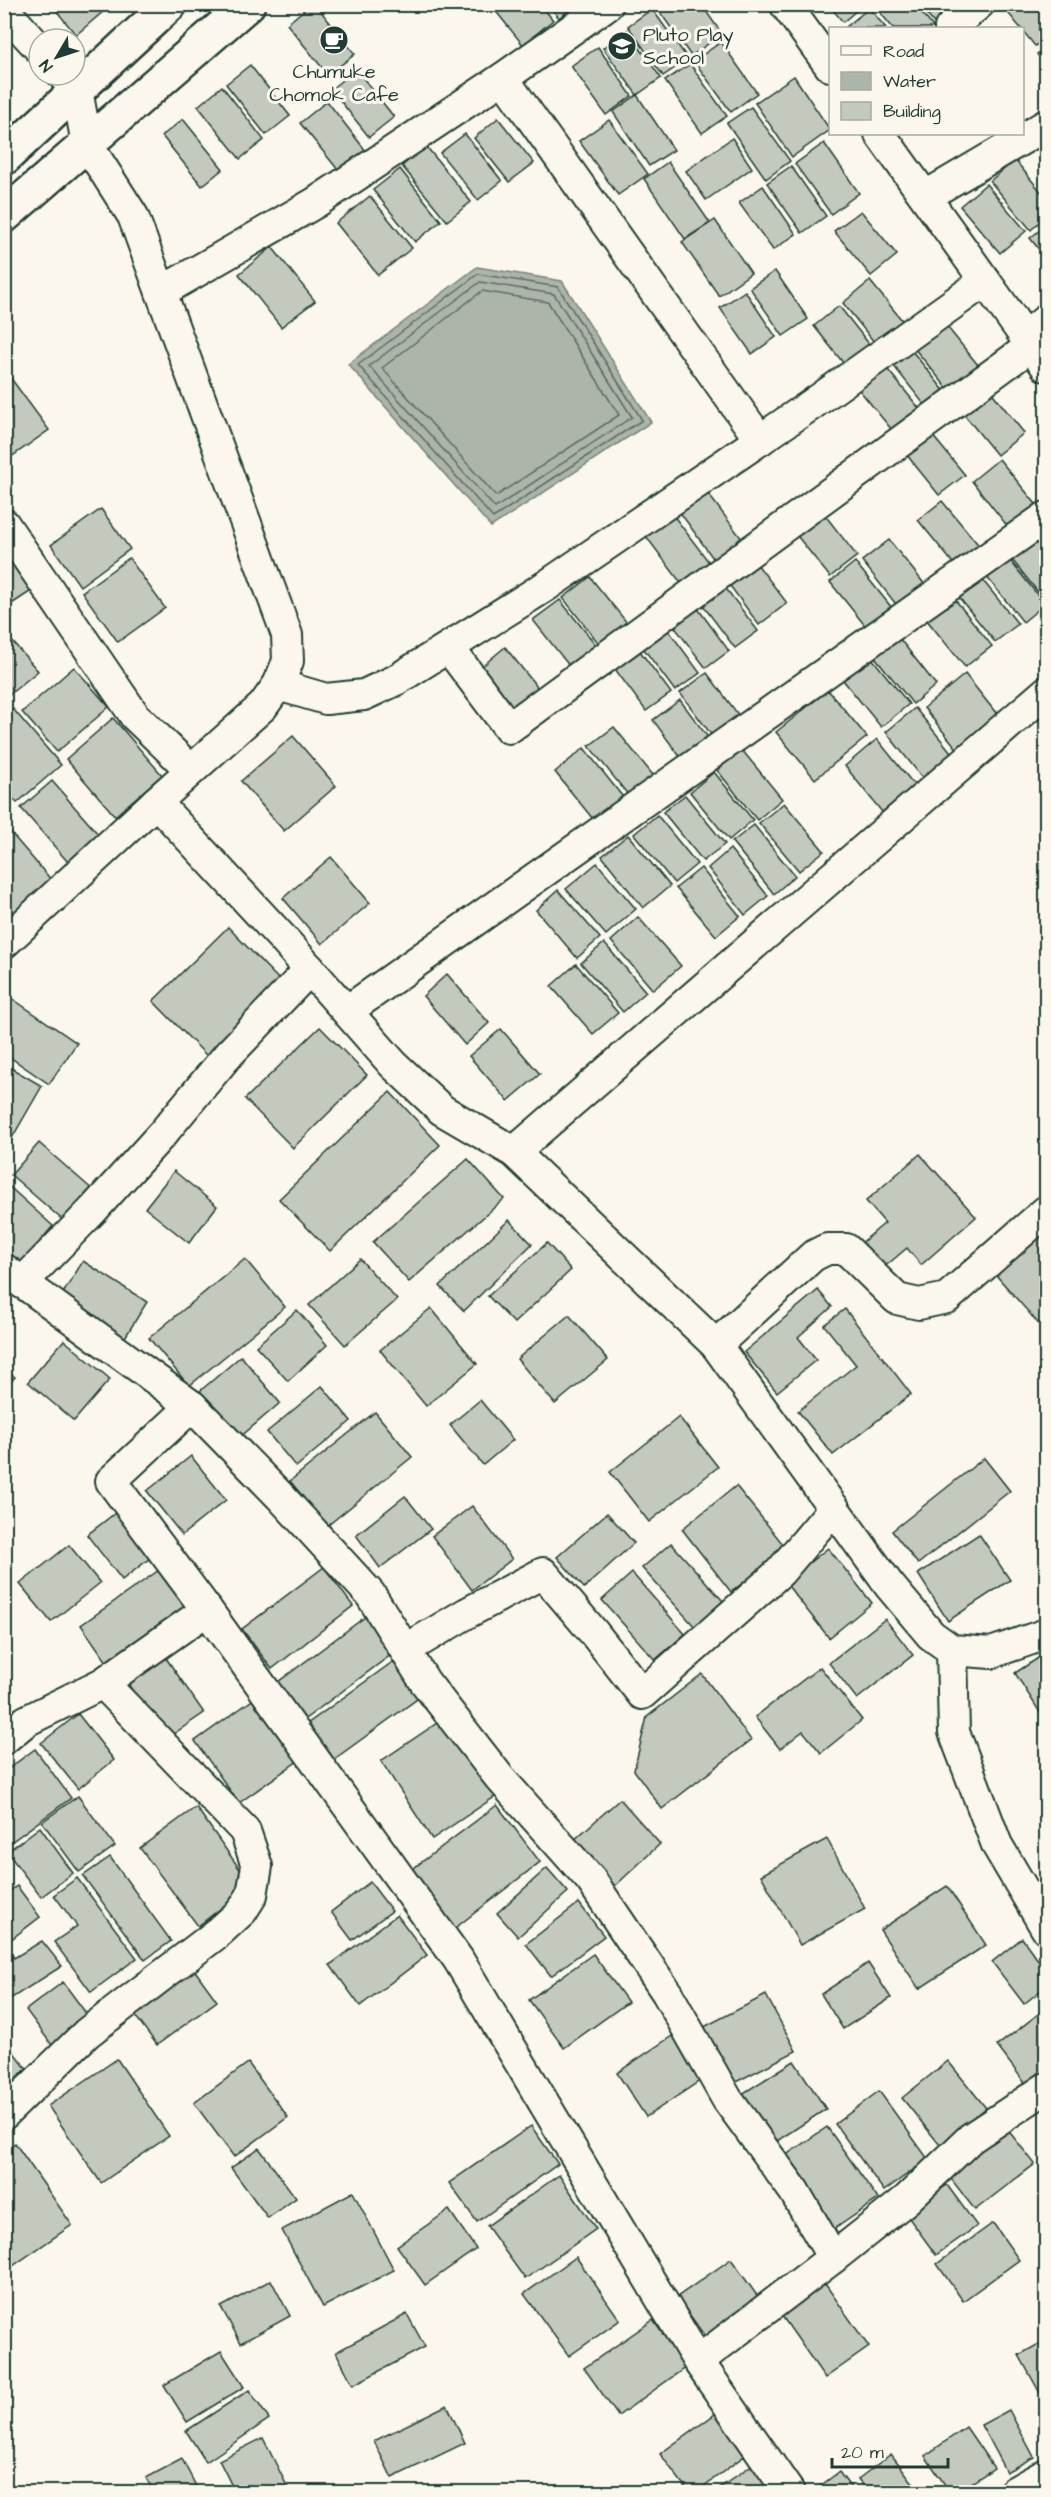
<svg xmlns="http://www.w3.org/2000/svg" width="1051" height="2497" font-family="'Architects Daughter',sans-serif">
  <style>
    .water { fill: #adb4aa; stroke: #74847b; stroke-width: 1.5 }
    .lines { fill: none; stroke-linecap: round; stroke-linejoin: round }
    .shore { stroke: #586d63; stroke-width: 1.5 }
    .building { fill: #c4c9be; stroke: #1f3d34; stroke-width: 1.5 }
    .minor-casing { stroke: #1f3d34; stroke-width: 34 }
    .primary-casing { stroke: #1f3d34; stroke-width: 38 }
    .minor { stroke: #fbf7ec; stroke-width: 30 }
    .primary { stroke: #fbf7ec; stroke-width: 33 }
    .labels { text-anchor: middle; stroke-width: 6; stroke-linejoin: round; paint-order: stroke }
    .poi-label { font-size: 20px; fill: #1f3d34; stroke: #fbf7ec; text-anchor: start }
  </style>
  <rect width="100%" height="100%" fill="#fbf7ec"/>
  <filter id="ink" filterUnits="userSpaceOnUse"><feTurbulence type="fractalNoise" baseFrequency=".0167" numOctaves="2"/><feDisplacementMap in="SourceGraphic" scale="12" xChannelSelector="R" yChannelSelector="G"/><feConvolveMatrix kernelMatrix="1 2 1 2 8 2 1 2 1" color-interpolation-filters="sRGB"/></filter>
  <g filter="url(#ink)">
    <polygon class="water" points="477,267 562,281 651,422 491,527 348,364"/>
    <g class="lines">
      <g class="shore">
        <polygon points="478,274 558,287 642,420 493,518 358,365"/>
        <polygon points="480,282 554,294 632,417 495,508 369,366"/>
        <polygon points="482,291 548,302 619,415 496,496 382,368"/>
      </g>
    </g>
    <g class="building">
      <polygon points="51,4 112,4 76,35"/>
      <polygon points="311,4 315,4 355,54 328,75 287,24"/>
      <polygon points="490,4 540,4 553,20 523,45"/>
      <polygon points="548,4 576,4 559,18"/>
      <polygon points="662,4 701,4 722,34 691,56 657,8"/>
      <polygon points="828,4 864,4 843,22"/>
      <polygon points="873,4 914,4 934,28 893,28"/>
      <polygon points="918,4 957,4 938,28"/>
      <polygon points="1001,4 1039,4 1046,14 1046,37 1035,46"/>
      <polygon points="869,8 886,28 847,28 846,27"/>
      <polygon points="652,9 688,59 663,76 628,26"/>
      <polygon points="627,30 661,78 637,95 603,48"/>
      <polygon points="721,42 757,93 731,112 694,61"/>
      <polygon points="1046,46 1046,65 1037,54"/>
      <polygon points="598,47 632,96 606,115 571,66"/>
      <polygon points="690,64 727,116 702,133 665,81"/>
      <polygon points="250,65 290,116 266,135 226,84"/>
      <polygon points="356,69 394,117 369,137 331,89"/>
      <polygon points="794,76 830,130 792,157 755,103"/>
      <polygon points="222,86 264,140 240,159 198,106"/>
      <polygon points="637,95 674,150 649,166 613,112"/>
      <polygon points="327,101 369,155 343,176 300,123"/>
      <polygon points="751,107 790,161 766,179 727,123"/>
      <polygon points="498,118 534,163 509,182 474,138"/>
      <polygon points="183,119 223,169 202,186 162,136"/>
      <polygon points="609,120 648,174 618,195 579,141"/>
      <polygon points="465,134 502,181 478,200 440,153"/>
      <polygon points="732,138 752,168 706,200 686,171"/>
      <polygon points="824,143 859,193 831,214 795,164"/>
      <polygon points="426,146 471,202 447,221 402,166"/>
      <polygon points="1015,160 1046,198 1046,216 1031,230 990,181"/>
      <polygon points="668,162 710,223 685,239 644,179"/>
      <polygon points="791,166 826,216 802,233 767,183"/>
      <polygon points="400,169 441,221 415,242 373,190"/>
      <polygon points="986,184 1026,231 1000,253 960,206"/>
      <polygon points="763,186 796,234 773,250 739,203"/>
      <polygon points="370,196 412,248 378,275 336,223"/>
      <polygon points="861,211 897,255 871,276 834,231"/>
      <polygon points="715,220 751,273 719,296 682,242"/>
      <polygon points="1046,225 1046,258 1030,238"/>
      <polygon points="272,247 315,301 281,327 239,274"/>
      <polygon points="775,271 808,319 783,336 750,288"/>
      <polygon points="870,281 910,330 882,352 843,303"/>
      <polygon points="745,291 776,337 752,354 720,308"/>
      <polygon points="839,306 877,354 852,374 814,326"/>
      <polygon points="944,323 982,370 952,394 914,348"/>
      <polygon points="908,346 950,398 931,413 889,360"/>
      <polygon points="884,365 923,413 896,435 857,387"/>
      <polygon points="4,369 49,430 4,462"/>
      <polygon points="990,390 1024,433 997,455 962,412"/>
      <polygon points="927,429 965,475 939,495 902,449"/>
      <polygon points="999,459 1040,509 1012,532 972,481"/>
      <polygon points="706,491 748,547 720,568 679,511"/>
      <polygon points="942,501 981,548 957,568 918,520"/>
      <polygon points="817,505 857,556 830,577 790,527"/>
      <polygon points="101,509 130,549 80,586 51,545"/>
      <polygon points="673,515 715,570 687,591 645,535"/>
      <polygon points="1039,532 1046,541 1046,602 1009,556"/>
      <polygon points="4,535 39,586 4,609"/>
      <polygon points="889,540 926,586 899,608 862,561"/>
      <polygon points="129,558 165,608 118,642 82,592"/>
      <polygon points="1008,558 1045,604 1023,622 986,576"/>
      <polygon points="753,559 787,603 759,625 725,579"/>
      <polygon points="855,562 896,613 871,633 830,582"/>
      <polygon points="590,577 632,629 604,650 563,598"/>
      <polygon points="980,577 1018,624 995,642 957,595"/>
      <polygon points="718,578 758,631 735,648 695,595"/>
      <polygon points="953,597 992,646 965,667 926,619"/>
      <polygon points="691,599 729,651 706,668 667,617"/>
      <polygon points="560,600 601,651 574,672 533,620"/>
      <polygon points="663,623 700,673 675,691 638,641"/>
      <polygon points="4,632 38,671 4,699"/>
      <polygon points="899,638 936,685 913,704 875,657"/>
      <polygon points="634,643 671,693 646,711 609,661"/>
      <polygon points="505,647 541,692 516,712 480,668"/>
      <polygon points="871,657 909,704 881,727 843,680"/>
      <polygon points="74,667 109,707 57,752 22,712"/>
      <polygon points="707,673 743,721 716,741 680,693"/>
      <polygon points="965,674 1004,723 963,756 924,708"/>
      <polygon points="828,690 867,737 815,779 776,732"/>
      <polygon points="680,700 716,748 689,769 653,720"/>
      <polygon points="915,708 955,757 925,781 886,732"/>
      <polygon points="13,709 61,765 17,803 4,789 4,717"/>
      <polygon points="113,718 162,775 115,816 66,759"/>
      <polygon points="614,727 661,785 637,806 589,746"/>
      <polygon points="293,736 336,786 284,831 241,781"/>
      <polygon points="877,739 915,786 882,812 845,766"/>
      <polygon points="584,748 630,806 601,829 555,772"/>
      <polygon points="742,750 782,799 757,820 717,770"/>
      <polygon points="714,772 753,820 729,840 690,792"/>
      <polygon points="52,781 105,842 74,869 21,808"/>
      <polygon points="685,795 725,844 703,861 663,812"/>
      <polygon points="784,803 824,851 799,871 759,823"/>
      <polygon points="657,815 697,864 674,883 634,834"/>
      <polygon points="754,825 795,876 774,894 732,842"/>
      <polygon points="10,832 53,882 4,925 4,836"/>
      <polygon points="628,835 670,886 643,908 602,856"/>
      <polygon points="730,849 768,896 745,915 708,868"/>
      <polygon points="331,857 370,903 322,944 283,898"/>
      <polygon points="597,863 636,909 606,935 566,889"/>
      <polygon points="701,868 740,916 716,936 676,888"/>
      <polygon points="558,890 600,938 577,958 536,910"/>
      <polygon points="638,917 681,966 653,990 611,941"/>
      <polygon points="228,927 282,983 207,1056 153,1001"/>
      <polygon points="604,943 646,992 623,1012 581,963"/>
      <polygon points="576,964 618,1013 593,1034 551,986"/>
      <polygon points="447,974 489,1023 465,1045 423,996"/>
      <polygon points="4,993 77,1043 49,1084 4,1053"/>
      <polygon points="320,1027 367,1075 293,1148 245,1099"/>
      <polygon points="501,1029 540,1074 508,1101 469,1056"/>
      <polygon points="4,1064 42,1086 12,1138 4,1133"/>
      <polygon points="390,1092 440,1145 330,1251 279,1199"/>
      <polygon points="39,1143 94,1191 66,1223 11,1175"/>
      <polygon points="920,1154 976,1217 921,1265 907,1248 882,1269 860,1244 885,1223 866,1201"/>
      <polygon points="468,1159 504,1199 409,1282 373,1242"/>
      <polygon points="174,1171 217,1206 189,1243 145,1208"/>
      <polygon points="4,1182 53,1226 19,1266 4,1253"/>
      <polygon points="509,1220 532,1244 464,1311 440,1286"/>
      <polygon points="1043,1234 1046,1238 1046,1326 1043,1329 996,1275"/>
      <polygon points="547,1243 571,1270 514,1323 488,1296"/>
      <polygon points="245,1259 285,1307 189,1386 149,1338"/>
      <polygon points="360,1259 397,1300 345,1345 309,1305"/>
      <polygon points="83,1261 147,1302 124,1339 60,1298"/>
      <polygon points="818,1290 832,1307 798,1337 816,1360 777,1392 744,1352"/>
      <polygon points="431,1308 477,1364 426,1406 380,1350"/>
      <polygon points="845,1309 911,1394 833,1455 798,1411 856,1365 824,1325"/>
      <polygon points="297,1310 327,1345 288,1381 256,1346"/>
      <polygon points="569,1315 608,1360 555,1404 517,1359"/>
      <polygon points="64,1340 110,1379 74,1421 28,1382"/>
      <polygon points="241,1356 280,1403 239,1438 200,1391"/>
      <polygon points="4,1368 15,1377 4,1389"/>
      <polygon points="322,1386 351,1421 296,1467 267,1432"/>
      <polygon points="480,1400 513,1440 483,1465 450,1425"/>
      <polygon points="375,1412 412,1457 327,1526 290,1481"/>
      <polygon points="679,1417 718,1467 649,1522 610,1472"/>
      <polygon points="191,1456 226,1500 182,1535 147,1491"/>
      <polygon points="984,1458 1010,1491 918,1564 892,1531"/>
      <polygon points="736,1486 787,1549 731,1592 682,1529"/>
      <polygon points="405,1496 431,1529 380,1568 356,1535"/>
      <polygon points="472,1506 512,1559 472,1590 432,1536"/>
      <polygon points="119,1510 154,1555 122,1580 87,1535"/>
      <polygon points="607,1513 634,1543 584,1588 557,1557"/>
      <polygon points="979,1534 1010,1580 948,1621 918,1574"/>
      <polygon points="671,1543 723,1601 695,1627 642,1568"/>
      <polygon points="69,1545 100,1583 51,1622 20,1584"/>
      <polygon points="828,1548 872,1603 829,1638 785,1582"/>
      <polygon points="324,1567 353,1606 272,1669 242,1629"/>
      <polygon points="162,1568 190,1608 109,1665 81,1625"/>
      <polygon points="632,1573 685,1634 655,1660 602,1600"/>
      <polygon points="365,1617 392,1654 305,1719 278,1682"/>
      <polygon points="885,1619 913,1655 857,1699 829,1663"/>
      <polygon points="1046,1653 1046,1722 1015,1673"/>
      <polygon points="166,1658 204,1713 166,1739 128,1684"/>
      <polygon points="398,1658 424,1694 333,1760 307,1724"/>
      <polygon points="820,1667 862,1720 821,1753 803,1731 780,1749 755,1717"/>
      <polygon points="702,1674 751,1740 662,1809 634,1770 647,1717"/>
      <polygon points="258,1696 302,1758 239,1803 195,1741"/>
      <polygon points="78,1714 114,1760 78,1789 41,1743"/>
      <polygon points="443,1719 496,1796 432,1839 381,1761"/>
      <polygon points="35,1749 71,1798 7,1845 4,1842 4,1772"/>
      <polygon points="78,1796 115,1846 79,1872 42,1822"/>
      <polygon points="620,1799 660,1844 615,1886 574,1840"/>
      <polygon points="497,1805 540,1862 450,1932 406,1874"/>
      <polygon points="196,1807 251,1885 198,1926 140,1848"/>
      <polygon points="40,1827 73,1873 41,1897 7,1852"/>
      <polygon points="827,1839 865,1909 800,1945 761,1875"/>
      <polygon points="110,1857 171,1941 145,1960 83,1876"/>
      <polygon points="547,1868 568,1892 518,1937 497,1913"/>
      <polygon points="77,1878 137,1958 91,1992 54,1942 77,1926 54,1895"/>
      <polygon points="370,1882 392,1911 352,1940 331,1912"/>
      <polygon points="17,1886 40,1917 5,1944 14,1958 42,1941 62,1966 4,2003 4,1895"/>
      <polygon points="947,1886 986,1945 919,1989 880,1930"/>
      <polygon points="579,1903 604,1936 551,1976 526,1944"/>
      <polygon points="397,1915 427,1955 360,2006 330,1965"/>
      <polygon points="1022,1938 1046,1971 1046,1986 1024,2004 992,1962"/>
      <polygon points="593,1954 628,2002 564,2048 529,2000"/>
      <polygon points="188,1961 217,2001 157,2045 128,2006"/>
      <polygon points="868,1963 891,1998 843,2029 821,1994"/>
      <polygon points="63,1982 91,2020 54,2048 26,2010"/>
      <polygon points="766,1995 796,2051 730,2085 700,2029"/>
      <polygon points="1046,2008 1046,2073 1028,2087 997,2046"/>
      <polygon points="678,2032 707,2076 646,2117 617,2073"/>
      <polygon points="4,2040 27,2069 4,2086"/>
      <polygon points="117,2059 169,2136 101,2183 48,2106"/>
      <polygon points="794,2061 826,2109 774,2143 742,2094"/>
      <polygon points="948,2061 990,2113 944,2150 902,2098"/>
      <polygon points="248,2063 288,2117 234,2157 194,2103"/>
      <polygon points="879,2091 928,2159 884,2191 835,2124"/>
      <polygon points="531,2126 558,2164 477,2222 449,2183"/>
      <polygon points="827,2127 878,2199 833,2230 782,2158"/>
      <polygon points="1007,2129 1035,2164 975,2210 948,2175"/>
      <polygon points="15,2143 72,2225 4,2272 4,2150"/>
      <polygon points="259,2148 296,2198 268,2218 231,2168"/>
      <polygon points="559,2175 596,2229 525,2279 487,2226"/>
      <polygon points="947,2185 977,2226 936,2255 906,2214"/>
      <polygon points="353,2192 394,2270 323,2307 282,2230"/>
      <polygon points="449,2210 476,2249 425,2285 397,2246"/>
      <polygon points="993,2223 1019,2260 963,2301 937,2264"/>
      <polygon points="576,2257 620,2320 569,2356 524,2294"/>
      <polygon points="731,2259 763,2304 709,2342 677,2297"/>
      <polygon points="821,2278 869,2347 825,2378 777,2309"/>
      <polygon points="271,2280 290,2316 241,2343 221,2307"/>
      <polygon points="407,2314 425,2347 353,2385 336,2352"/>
      <polygon points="653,2320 686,2367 618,2416 584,2368"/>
      <polygon points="1046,2340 1046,2404 1019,2355"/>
      <polygon points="221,2351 244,2387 187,2422 164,2385"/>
      <polygon points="249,2390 269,2419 206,2462 186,2431"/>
      <polygon points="447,2405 465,2443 392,2478 374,2441"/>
      <polygon points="722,2409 752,2450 696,2492 689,2492 660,2454"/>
      <polygon points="1009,2410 1034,2457 1006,2472 981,2425"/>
      <polygon points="966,2427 994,2468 958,2492 950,2492 925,2456"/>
      <polygon points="263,2438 290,2492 235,2492 219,2460"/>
      <polygon points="891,2454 920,2492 869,2492 858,2479"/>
      <polygon points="182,2459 199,2492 154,2492 146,2478"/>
      <polygon points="760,2459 786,2492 714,2492"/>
      <polygon points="839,2472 854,2492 812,2492"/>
    </g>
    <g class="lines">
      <g class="minor-casing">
        <g id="minor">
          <polyline points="785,4 830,66"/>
          <polyline points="4,10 39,48"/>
          <polyline points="950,28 979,4"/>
          <polyline points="63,75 77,90 87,144 133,216 287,635 288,661 278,685 263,706 156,802 285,941 393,1064 442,1110 514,1152 716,1345 889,1585 931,1635 952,1650 991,1653 1046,1634"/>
          <polyline points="503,78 760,440"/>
          <polyline points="880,134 1046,366"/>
          <polyline points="926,196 1046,125"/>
          <polyline points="161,292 315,203 503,78 608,4"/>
          <polyline points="1025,337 1046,320"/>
          <polyline points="4,524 135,716 191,770"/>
          <polyline points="449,648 509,728 1031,346"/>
          <polyline points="278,685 326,699 364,695 396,680 546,586 811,405 985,281"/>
          <polyline points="4,943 156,802"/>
          <polyline points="347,1011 1046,517"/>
          <polyline points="514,1152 1046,692"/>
          <polyline points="4,1269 192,1406 280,1496 370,1594 425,1682 499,1777 591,1880 667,1993 727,2099 794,2191 833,2258"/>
          <polyline points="22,1283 93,1210 163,1133 227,1056 310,969"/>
          <polyline points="716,1345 813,1256 827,1249 846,1249 897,1299 919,1304 947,1298 1046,1211"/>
          <polyline points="207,1610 458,1959 698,2361 789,2492"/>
          <polyline points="405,1650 467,1613 543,1573 594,1633 642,1694 780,1572 834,1508"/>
          <polyline points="952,1650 954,1732 997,1845 1046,1928"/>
          <polyline points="4,1739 26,1721 103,1683 207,1610 111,1481 192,1406"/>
          <polyline points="4,2114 87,2033 219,1932 242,1911 252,1895 257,1866 245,1831 103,1683"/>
          <polyline points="698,2361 833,2258 906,2200 971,2138 1046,2088"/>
          <polyline points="1014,2492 1046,2474"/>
        </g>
      </g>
      <g class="primary-casing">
        <g id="primary">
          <polyline points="4,158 170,4"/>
          <polyline points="4,216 248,4"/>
        </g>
      </g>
      <use href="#minor" class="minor"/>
      <use href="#primary" class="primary"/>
    </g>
  </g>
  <defs>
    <g id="cafe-disc" transform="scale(1.5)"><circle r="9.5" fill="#1f3d34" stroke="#fbf7ec"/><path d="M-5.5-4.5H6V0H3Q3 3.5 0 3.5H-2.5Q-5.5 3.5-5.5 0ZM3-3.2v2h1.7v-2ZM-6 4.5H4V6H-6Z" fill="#fff"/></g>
    <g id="school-disc" transform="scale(1.5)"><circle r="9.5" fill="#1f3d34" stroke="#fbf7ec"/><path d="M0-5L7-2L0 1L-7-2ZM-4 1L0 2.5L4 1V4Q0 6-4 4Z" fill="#fff"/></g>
  </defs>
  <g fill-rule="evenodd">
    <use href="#cafe-disc" x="334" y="40"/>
    <use href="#school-disc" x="622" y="46"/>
  </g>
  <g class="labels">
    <g class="poi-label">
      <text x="643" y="41">Pluto Play<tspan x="643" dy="23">School</tspan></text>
      <text x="334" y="78" text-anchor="middle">Chumuke<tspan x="334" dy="23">Chomok Cafe</tspan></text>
    </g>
  </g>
  <rect width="1051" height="2497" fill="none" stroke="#fbf7ec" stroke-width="24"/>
  <rect x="12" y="12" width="1027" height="2473" fill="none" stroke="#1f3d34" stroke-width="2" filter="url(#ink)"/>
  <rect x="829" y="27" width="195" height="108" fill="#fbf7ec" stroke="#a3ada2" stroke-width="1.5"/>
  <rect x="841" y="46" width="30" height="9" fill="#fbf7ec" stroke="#a3ada2" stroke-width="1.5"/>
  <text x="883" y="57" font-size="18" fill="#1f3d34">Road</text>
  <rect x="841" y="72" width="30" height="18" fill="#adb4aa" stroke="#a3ada2" stroke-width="1.5"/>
  <text x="883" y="87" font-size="18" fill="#1f3d34">Water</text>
  <rect x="841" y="102" width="30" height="18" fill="#c4c9be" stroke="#a3ada2" stroke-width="1.5"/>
  <text x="883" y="117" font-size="18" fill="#1f3d34">Building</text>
  <g transform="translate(57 57) rotate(231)"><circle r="28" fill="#fbf7ec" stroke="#a3ada2" stroke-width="1.5"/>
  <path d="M0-4.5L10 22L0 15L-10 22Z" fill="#1f3d34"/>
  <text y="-9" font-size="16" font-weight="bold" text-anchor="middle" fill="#1f3d34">N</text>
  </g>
  <path d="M832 2458v9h116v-9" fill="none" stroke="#1f3d34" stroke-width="3"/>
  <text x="841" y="2458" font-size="18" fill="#1f3d34" stroke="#fbf7ec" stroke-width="4.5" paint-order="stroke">20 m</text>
</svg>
